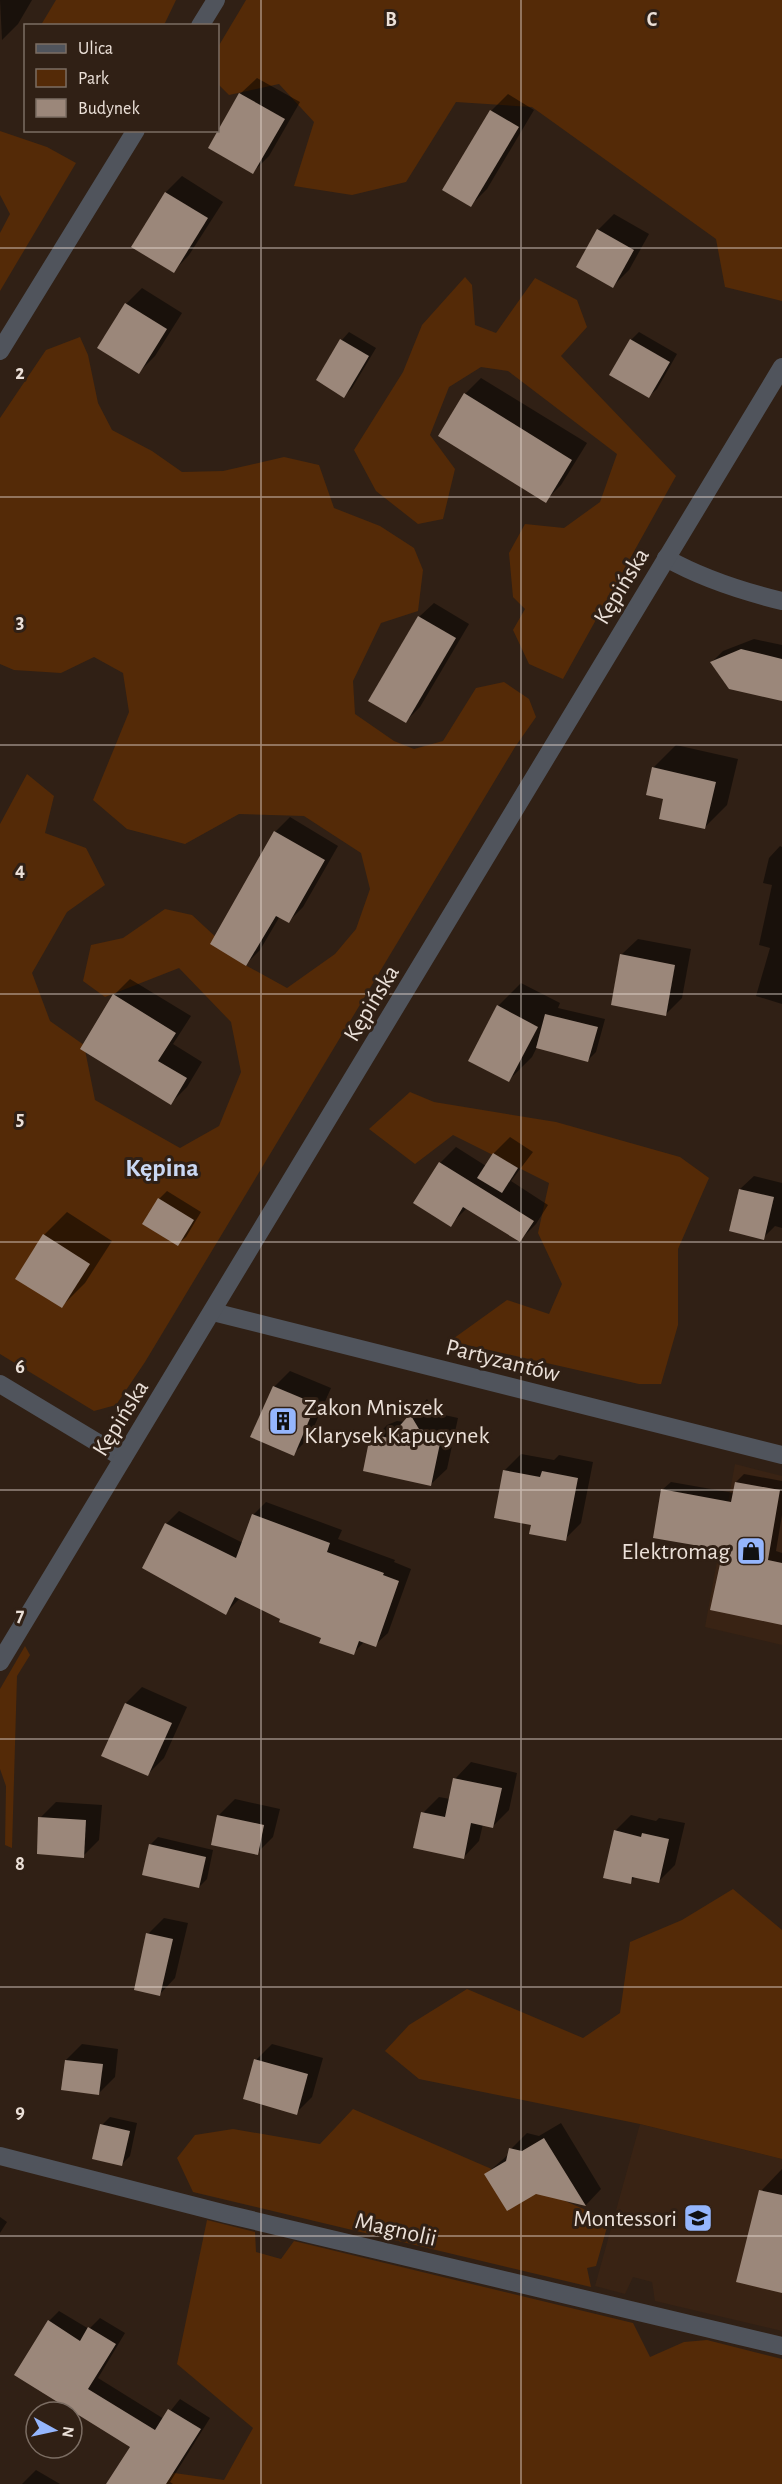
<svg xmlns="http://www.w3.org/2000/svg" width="782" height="2484" font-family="'Alegreya Sans',sans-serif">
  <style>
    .built { fill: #392314 }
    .green { fill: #542a07 }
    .shadow { fill: #0007 }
    .building { fill: #9b877a }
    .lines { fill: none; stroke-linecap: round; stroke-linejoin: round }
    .street { stroke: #50545c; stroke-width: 18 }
    .grid { fill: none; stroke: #ebe0d8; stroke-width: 1.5; stroke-opacity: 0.55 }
    .labels { text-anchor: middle; stroke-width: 6; stroke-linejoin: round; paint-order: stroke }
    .street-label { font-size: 24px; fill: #ebe0d8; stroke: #302015 }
    .poi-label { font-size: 24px; fill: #ebe0d8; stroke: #302015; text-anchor: end }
    .neighbourhood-label { font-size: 26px; font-weight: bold; fill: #cad8f3; stroke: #302015 }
    .grid-label { font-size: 20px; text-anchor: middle; font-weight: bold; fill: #ebe0d8; stroke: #302015; stroke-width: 6; stroke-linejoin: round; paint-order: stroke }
  </style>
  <rect width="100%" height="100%" fill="#302015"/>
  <g class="built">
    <polygon points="735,1464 782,1476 782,1645 705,1627"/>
    <polygon points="640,2124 782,2159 782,2331 655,2301 652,2282 633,2277 625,2294 595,2286"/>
  </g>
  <g class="green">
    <polygon points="56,0 176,0 164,25 41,25"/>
    <polygon points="246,0 782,0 782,301 725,287 716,239 532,107 456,102 406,182 352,195 294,186 314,122 279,84 229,95 218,84 218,47"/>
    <polygon points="0,131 47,147 76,163 0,291 0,233 10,214 0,195"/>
    <polygon points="465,277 472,285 475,325 496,333 535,278 577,300 587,327 561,356 676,476 563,679 529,664 513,630 525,609 513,597 509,553 525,524 564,528 600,502 617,454 508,371 481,367 449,387 430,435 455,469 443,519 418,524 376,491 354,450 403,372 422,325"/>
    <polygon points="80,337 88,355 98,403 112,430 152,451 182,472 223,471 284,457 319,465 334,508 380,526 414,548 423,570 418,611 381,623 353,681 355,714 394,741 414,749 443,741 476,688 504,682 529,699 536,717 515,747 145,1362 116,1405 94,1411 0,1354 0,824 27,774 54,796 45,833 86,848 105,885 67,912 32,973 50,1021 84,1045 95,1100 180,1148 219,1126 241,1072 231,1022 179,968 105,997 83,981 91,945 123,938 165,909 192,915 247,966 287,988 335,954 356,929 370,889 361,853 304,816 239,814 185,844 127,829 93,800 129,712 123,673 94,657 61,673 14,670 0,664 0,418 46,350"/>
    <polygon points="410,1092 434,1102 556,1122 680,1157 709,1178 678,1249 678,1325 661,1384 639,1384 450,1341 507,1300 549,1314 562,1284 538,1233 549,1183 453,1135 415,1164 369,1129"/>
    <polygon points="25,1646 30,1655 17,1676 12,1848 5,1845 6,1786 0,1769 0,1689"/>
    <polygon points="733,1889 782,1930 782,2159 640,2124 419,2079 385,2051 409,2025 467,1989 583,2038 620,2013 630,1942 682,1920"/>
    <polygon points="353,2109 609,2220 596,2266 587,2268 591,2287 193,2192 177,2158 195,2135 233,2129 320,2144"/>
    <polygon points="207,2220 255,2232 256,2252 281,2259 294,2241 633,2323 650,2357 684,2342 707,2340 782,2359 782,2484 160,2484 167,2472 224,2480 253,2428 177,2364"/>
  </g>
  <g class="shadow">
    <polygon points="0,0 32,0 18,24 2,40"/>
    <polygon points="257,78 300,102 269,156 253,172 210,147 240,94"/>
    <polygon points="508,94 534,110 487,189 471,205 444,189 492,110"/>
    <polygon points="182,176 223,202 189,255 173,272 133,246 166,192"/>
    <polygon points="614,214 649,234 629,270 613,286 598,230"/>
    <polygon points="142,288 182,313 155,356 139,372 126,304"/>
    <polygon points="349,332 376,348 352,388 344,396 318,380 342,340"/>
    <polygon points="639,332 677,354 657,389 649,396 631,340"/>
    <polygon points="481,378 587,443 561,485 545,501 465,394"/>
    <polygon points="434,603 469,624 420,707 406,721 370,700 420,616"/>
    <polygon points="754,639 782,645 782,698 712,662 723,651"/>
    <polygon points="676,745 738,759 727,805 704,828 665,798 653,768"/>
    <polygon points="290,817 338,846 303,907 289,921 280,916 260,950 246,964 275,832"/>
    <polygon points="780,846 782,847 782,1004 756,996 770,948 759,945 772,885 763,883 769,858"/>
    <polygon points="638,939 691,949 682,998 666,1014 621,955"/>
    <polygon points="130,979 191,1016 173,1044 202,1062 187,1087 171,1103 114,995"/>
    <polygon points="521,983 560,1003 558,1008 605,1019 596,1052 588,1060 537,1047 532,1057 509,1080 498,1006"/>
    <polygon points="510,1137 533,1152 511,1181 548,1205 536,1224 520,1240 467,1208 450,1225 415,1202 440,1163 456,1147 486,1166 494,1153"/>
    <polygon points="754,1176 782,1183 782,1228 775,1226 763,1238 740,1189"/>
    <polygon points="167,1191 201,1212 186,1237 178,1244 159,1199"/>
    <polygon points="67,1212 112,1241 85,1283 62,1306 44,1235"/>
    <polygon points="290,1371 331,1388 309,1438 293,1454 274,1387"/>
    <polygon points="427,1399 435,1413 458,1418 447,1469 430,1485 371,1442 387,1425 397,1421 405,1422"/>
    <polygon points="521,1454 554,1460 559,1455 593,1462 581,1523 565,1539 532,1524 496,1516 505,1470"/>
    <polygon points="744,1474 782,1481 782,1515 776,1551 782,1553 782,1624 725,1549 662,1490 671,1482 734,1493 736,1482"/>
    <polygon points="266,1502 342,1530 338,1539 395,1560 394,1562 411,1569 388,1633 375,1645 365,1641 353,1653 323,1637 240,1598 226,1613 144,1567 167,1523 179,1511 243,1543 254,1514"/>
    <polygon points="142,1687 187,1707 164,1758 148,1774 126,1703"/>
    <polygon points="471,1762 517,1773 509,1810 493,1826 483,1824 479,1841 463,1858 423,1813 439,1797 450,1799 455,1779"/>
    <polygon points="235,1799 280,1809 273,1837 257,1853 219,1815"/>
    <polygon points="56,1802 102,1805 99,1840 83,1856 40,1818"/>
    <polygon points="631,1815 656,1821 659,1818 685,1823 675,1865 659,1881 636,1876 630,1882 615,1831"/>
    <polygon points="158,1837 213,1850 207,1879 199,1887 150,1845"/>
    <polygon points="164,1918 188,1923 175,1978 159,1995 148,1934"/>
    <polygon points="82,2044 118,2049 115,2077 99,2093 66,2060"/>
    <polygon points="272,2044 323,2058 312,2097 296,2113 256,2060"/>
    <polygon points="110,2117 137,2123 130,2156 122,2164 102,2125"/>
    <polygon points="561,2123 601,2189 586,2205 535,2192 486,2174 509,2154 511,2149 527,2133 539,2136"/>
    <polygon points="782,2169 782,2292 761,2191"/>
    <polygon points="0,2217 7,2222 0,2233"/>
    <polygon points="59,2311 89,2329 100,2318 125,2333 98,2378 164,2419 180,2399 210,2418 170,2482 173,2484 108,2484 133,2447 16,2375 49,2321"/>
    <polygon points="36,2470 60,2484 22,2484"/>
  </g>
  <g class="building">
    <polygon points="239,93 285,119 253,174 208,148"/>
    <polygon points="490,110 519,127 471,207 442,190"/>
    <polygon points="165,192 208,218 174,273 131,247"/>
    <polygon points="597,229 634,250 613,288 576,267"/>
    <polygon points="125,303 167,329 139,374 97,348"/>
    <polygon points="340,339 369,356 344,398 316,380"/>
    <polygon points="630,339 670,362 649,398 609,375"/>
    <polygon points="464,393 572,460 546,503 438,436"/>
    <polygon points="418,616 456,638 406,723 368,701"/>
    <polygon points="741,649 782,659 782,701 729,689 710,662"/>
    <polygon points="652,767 716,782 705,829 659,819 663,799 646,795"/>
    <polygon points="274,831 325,860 289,923 276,916 246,966 210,944"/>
    <polygon points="620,954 675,965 666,1016 611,1005"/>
    <polygon points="113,994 176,1033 158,1061 187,1078 171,1105 80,1049"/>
    <polygon points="497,1005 538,1027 509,1082 468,1061"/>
    <polygon points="545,1014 598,1027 588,1062 536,1048"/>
    <polygon points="493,1153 518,1168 502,1193 477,1178"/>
    <polygon points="439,1162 534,1221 520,1242 463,1207 451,1227 413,1203"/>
    <polygon points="739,1189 774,1197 764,1240 729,1231"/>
    <polygon points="158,1198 194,1220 178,1246 142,1224"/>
    <polygon points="43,1234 90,1264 62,1308 15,1279"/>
    <polygon points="273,1386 316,1404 294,1456 250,1437"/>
    <polygon points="410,1414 419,1429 442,1434 431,1486 363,1471 369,1441 380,1436 389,1438"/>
    <polygon points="503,1470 540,1477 542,1471 578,1478 566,1541 529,1534 531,1525 494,1518"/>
    <polygon points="735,1482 780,1490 768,1560 782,1563 782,1625 710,1610 723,1550 653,1538 661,1489 731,1502"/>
    <polygon points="252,1514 330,1543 327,1552 384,1573 383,1575 399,1581 376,1647 359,1641 354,1655 319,1643 321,1638 279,1622 280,1619 235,1597 226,1615 142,1568 165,1523 236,1558"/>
    <polygon points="125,1703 172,1723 148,1776 101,1756"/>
    <polygon points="453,1778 502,1788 493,1828 471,1823 464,1859 413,1848 421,1812 445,1817"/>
    <polygon points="217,1815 264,1825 258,1855 211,1845"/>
    <polygon points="38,1817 86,1820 84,1858 37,1854"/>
    <polygon points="614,1830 641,1837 642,1833 669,1839 659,1883 632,1877 631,1884 603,1878"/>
    <polygon points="149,1844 206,1857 199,1888 142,1875"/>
    <polygon points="146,1933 173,1939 160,1996 134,1990"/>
    <polygon points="254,2059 308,2074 297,2115 243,2099"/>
    <polygon points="65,2060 103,2064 99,2095 61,2090"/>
    <polygon points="100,2124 130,2131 122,2166 92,2159"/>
    <polygon points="544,2138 586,2206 536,2194 507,2211 484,2174 506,2161 509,2148 522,2151"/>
    <polygon points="759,2190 782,2195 782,2293 736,2282"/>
    <polygon points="48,2320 80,2341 88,2327 116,2344 88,2389 155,2430 168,2409 201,2429 166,2484 106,2484 130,2447 14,2375"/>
  </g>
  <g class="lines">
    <g class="street">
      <polyline points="200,26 216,0"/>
      <polyline points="0,351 136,130"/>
      <path d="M666,558C703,579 741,591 782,601"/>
      <polyline points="213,1312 782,1455"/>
      <polyline points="0,1384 123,1458"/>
      <polyline points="0,1662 782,367"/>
      <polyline points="0,2156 226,2214 782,2346"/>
    </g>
  </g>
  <path class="grid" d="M261,0V2484M521,0V2484M0,248H782M0,497H782M0,745H782M0,994H782M0,1242H782M0,1490H782M0,1739H782M0,1987H782M0,2236H782"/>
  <defs>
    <g id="building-square" transform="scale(1.5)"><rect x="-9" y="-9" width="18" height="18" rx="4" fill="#95b6fd" stroke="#302015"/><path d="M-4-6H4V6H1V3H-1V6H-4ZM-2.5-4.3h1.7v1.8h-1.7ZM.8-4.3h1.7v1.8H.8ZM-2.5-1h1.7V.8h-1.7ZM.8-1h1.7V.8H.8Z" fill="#111"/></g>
    <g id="shop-square" transform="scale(1.5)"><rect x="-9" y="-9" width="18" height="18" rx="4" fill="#95b6fd" stroke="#302015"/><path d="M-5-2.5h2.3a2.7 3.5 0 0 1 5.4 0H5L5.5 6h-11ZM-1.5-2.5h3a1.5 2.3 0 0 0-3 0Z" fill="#111"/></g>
    <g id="school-square" transform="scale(1.5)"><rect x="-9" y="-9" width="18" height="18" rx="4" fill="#95b6fd" stroke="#302015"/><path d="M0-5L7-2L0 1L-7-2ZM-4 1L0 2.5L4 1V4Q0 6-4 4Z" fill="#111"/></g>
  </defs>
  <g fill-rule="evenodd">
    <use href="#building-square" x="283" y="1421"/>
    <use href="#shop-square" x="751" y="1551"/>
    <use href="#school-square" x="698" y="2218"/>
  </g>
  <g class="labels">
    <g class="street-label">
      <text transform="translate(621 586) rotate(-59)" y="8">Kępińska</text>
      <text transform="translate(371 1003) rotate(-59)" y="8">Kępińska</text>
      <text transform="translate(503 1360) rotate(14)" y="8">Partyzantów</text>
      <text transform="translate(120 1418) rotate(-58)" y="8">Kępińska</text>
      <text transform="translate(396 2229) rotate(13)" y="8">Magnolii</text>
    </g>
    <g class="poi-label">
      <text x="304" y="1415" text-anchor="start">Zakon Mniszek<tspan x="304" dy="28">Klarysek Kapucynek</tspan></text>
      <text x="730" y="1559">Elektromag</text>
      <text x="677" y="2226">Montessori</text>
    </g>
    <g class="neighbourhood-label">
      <text x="162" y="1176">Kępina</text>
    </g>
  </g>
  <g class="grid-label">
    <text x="391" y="26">B</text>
    <text x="652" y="26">C</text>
    <text x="20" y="379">2</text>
    <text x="20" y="628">3</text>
    <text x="20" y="876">4</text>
    <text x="20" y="1125">5</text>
    <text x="20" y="1373">6</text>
    <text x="20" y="1621">7</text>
    <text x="20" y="1870">8</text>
    <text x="20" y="2118">9</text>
  </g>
  <rect x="24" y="24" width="195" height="108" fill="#302015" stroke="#7b6d63" stroke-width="1.5"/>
  <rect x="36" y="44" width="30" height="9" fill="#50545c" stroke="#7b6d63" stroke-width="1.5"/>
  <text x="78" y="54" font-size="18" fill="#ebe0d8">Ulica</text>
  <rect x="36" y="69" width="30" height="18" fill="#542a07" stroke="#7b6d63" stroke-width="1.5"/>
  <text x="78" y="84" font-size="18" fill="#ebe0d8">Park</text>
  <rect x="36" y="99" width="30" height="18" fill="#9b877a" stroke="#7b6d63" stroke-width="1.5"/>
  <text x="78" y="114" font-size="18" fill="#ebe0d8">Budynek</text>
  <g transform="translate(54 2430) rotate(98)"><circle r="28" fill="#302015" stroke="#7b6d63" stroke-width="1.5"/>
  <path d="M0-4.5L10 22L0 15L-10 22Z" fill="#95b6fd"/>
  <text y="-9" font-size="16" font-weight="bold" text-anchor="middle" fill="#ebe0d8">N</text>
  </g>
</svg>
